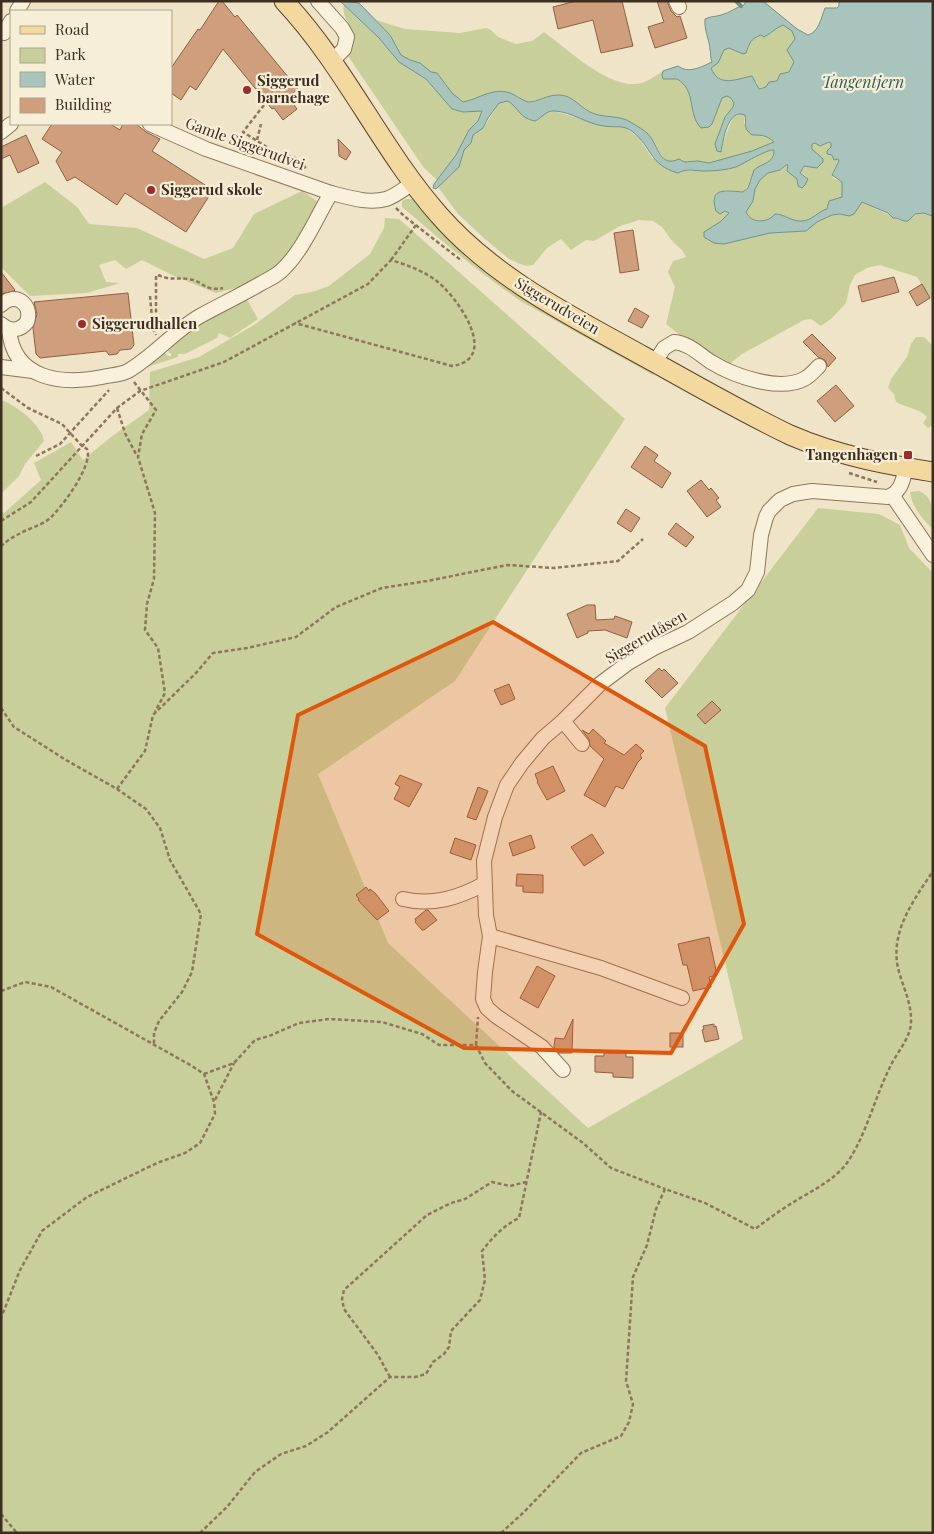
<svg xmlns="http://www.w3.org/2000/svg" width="934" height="1534" font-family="'Playfair Display',serif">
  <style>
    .green { fill: #c9cf9b }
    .water { fill: #a9c4bc; stroke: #6f938a; fill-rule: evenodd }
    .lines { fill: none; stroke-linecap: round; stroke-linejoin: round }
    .stream { stroke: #6f938a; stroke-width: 4 }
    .building { fill: #cf9f7d; stroke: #8d5f41 }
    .minor-casing { stroke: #8d765c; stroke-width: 16 }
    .major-casing { stroke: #5b4430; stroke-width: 21 }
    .path { stroke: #8d765c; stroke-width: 2.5; stroke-dasharray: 4 2.5; stroke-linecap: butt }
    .minor { stroke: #faf1dc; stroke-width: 14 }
    .major { stroke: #f3d9a0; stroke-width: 19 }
    .marked { fill: #df570d; fill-opacity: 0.2; stroke: #df570d; stroke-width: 4; stroke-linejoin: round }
    .poi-dot { fill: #9e2a2b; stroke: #f7eed8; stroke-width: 2 }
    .labels { text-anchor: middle; stroke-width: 4.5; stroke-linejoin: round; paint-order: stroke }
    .poi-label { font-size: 15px; font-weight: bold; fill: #3d2e20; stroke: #f7eed8; text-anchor: start }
    .street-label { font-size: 15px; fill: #3d2e20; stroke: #f7eed8 }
    .water-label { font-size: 16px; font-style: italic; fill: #2f5d5a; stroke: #f7eed8 }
  </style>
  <rect width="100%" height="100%" fill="#f0e4c8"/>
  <g class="green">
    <path d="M344,5L379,38L399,62L426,79L452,109L463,112L482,111L478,121L469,130L456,155L437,180L424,168L348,56C349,52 352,48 353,44C358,30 340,19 344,5Z"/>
    <path d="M376,20L405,29L460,33L486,28L491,30L498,37L516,44L532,41L544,32C566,48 606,86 635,84C645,84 655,76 663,71L662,75C667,77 672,77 677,79C691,84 693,106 695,118L712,124L722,98L727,96L731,98L734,103L733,107L725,117L715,144L716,148L722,145L733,117L741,114L745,115L744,123L768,137L774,142L752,151L726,159L709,163L698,161L685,162L682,159L667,162L662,156L648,134L634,124L595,115L576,102L548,97L528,102C522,100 516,95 510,93C493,88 479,99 463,102L452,93L437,73L431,72L420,63L410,60L401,55L390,35Z"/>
    <path d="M783,25L792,31L795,39L789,48L790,54L794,62L789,72L780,74L777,81L769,82L766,87L758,88L757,82C740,82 718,86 711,68L720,57L724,50L729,48L743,54L746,53C751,39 754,35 770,34L775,28Z"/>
    <path d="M508,101C520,109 519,118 535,121L544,114L554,111L605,126L622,125L639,138L652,158L683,171L721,170L735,167L760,155L768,150H774V157C767,164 757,166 752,175C749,182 750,186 743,192L725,190V211L729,213L720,222L705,232L724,244L770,233L806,231L816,222L832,215L857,210L862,202L902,221H908L915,214L923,213L933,216V302L917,277L880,265L867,268L855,275L850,285L846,303L832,318L821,326L811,319L804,320L742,354L727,366L696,348L666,324L675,287L668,272L673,261L686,257L682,250L672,241L662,227L653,221L639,220L620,226L594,241L586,240L571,250L561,239L547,248L533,265L527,266L520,264L509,259L485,239L458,214L438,187L459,167L464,150L471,143L473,135L486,124L499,103Z"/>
    <path d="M829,142L831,143L832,155L834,160L838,159L839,161L832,173L833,178L842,182V197L832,202L827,209L806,221H796L780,214C769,218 753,228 746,212L753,201L755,189L760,180L768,173L780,170L786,165H788L787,170L797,179V185L808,181L807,177L800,172L806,165L813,168L823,159L812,149V144L815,143L820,145Z"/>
    <polygon points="45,182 77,207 89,224 137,228 204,259 233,248 254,214 302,191 320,203 289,256 266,277 247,285 216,293 174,276 142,260 126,269 115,260 99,265 106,282 120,283 87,293 30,296 1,267 1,208"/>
    <path d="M406,199H413L416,200L655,370L653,375L522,302C479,273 441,240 402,207V201Z"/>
    <polygon points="385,218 399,219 625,419 455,681 318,774 388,943 588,1128 743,1039 665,708 818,508 879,514 900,525 909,548 933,573 933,1533 1,1533 1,512 4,513 41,480 34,463 71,442 83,460 111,437 149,410 150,372 199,357 254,325 295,295 312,292 329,286 370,254 384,228"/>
    <polygon points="245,296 258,319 230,338 219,333 217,338 185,354 178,354 178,357 141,369 163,351 168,356 171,356 171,353 169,353 168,350 179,338"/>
    <path d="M916,337H924L933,346V425L928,428L923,423L927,417C919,408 906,408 896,402L894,394L888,388L891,379L907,357L911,344Z"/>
    <path d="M1,400C16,405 42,425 44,441L25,464L19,476L1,494Z"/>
    <path d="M919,491C934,497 933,511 933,529C922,519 912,507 910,492Z"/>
  </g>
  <path class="water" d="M340,1L359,3L390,35L401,55L410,60L420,63L431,72L437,73L452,93L463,102C479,99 493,87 510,93C516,95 521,100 528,102C538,102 547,95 558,95C573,94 581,110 595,114C607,118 621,115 632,123C637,126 644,130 648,134C659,146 659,168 679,159L685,162L698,161L709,163L752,151L774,142C767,135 761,135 752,135C742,127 747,125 745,115C728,108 723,140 721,152L717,151L715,144L725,117L733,107L734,103L731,98L727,96L722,98L712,124L709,127L701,128C687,114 697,90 677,79H663L662,75L663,71L678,66C689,74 701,67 712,62C710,57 711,54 710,49C709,39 704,30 705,19C711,16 715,17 721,15C730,13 736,7 744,5L746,1H763L797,29L808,35C819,32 821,18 825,8H837L839,6V1H933V216L923,213L915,214L908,221C902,222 898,217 893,218L888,213L862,202L854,214L849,216L840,214L832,215L817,222L806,231L770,233L724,244L714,243L704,237V232L720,222L729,213L725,211L720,214L716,211C708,186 727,191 743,192L748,188L754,170C762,163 775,163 774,150C767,149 745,163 736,167C726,170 715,171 704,171C694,171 687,168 678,173C649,165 652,147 633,132C623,124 615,128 604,126C587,124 572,112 555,111C546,110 542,118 535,121C519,118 520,109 508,101L499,103L488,118L483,128L473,135L471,143L464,150L459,167L436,189L433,188L434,184L456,155L469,130L478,121L482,111L463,112L452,109L426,79L399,62L379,38ZM783,25L792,31L795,39L787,50L794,62L789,72L780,74L777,81L769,82L766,87L759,89L752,76C736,79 719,88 711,68L718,63L724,50L729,48L743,54L746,53C750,43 750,39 761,35L764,37C772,33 775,28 783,25ZM829,142L831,143V147L827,151V154L832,155L834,160L838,159L839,161L832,175L842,182V197L829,201L827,209C818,211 812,221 802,221C792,222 785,214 775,214C768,223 751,224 746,212L753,201L755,189L760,180L768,173L780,170L786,165H788L787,171L797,179L798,186L802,188L805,185L808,179L800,173L804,166L817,168L823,162V159L812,149V144L815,143L820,146Z"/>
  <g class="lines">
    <polyline class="stream" points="736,1 741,6"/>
  </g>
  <g class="building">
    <polygon points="219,1 222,1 235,17 237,15 298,89 288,97 297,109 283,120 274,108 272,109 223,49 196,90 190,86 181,100 171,93 171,68 198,29 200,30"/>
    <polygon points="576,1 622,1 633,46 601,53 593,20 558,29 553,7"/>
    <polygon points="657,1 667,1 671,11 677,17 680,16 687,38 655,48 648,27 664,22"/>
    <polygon points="52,124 110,124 120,130 123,124 136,124 146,132 160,139 152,151 213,190 186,232 125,193 117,205 75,177 67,181 56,161 62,152 42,139"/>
    <polygon points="26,135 39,163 18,173 10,155 1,159 1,147"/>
    <polygon points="338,139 351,152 346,160 339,156"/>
    <polygon points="633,230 639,270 620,273 614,233"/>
    <polygon points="1,272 15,290 14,291 1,294"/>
    <polygon points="894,277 899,292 862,302 858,286"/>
    <polygon points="922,284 930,298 917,306 909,292"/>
    <polygon points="128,293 134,345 131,349 120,350 117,354 109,355 106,351 40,358 36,354 33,328 37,314 34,302"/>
    <polygon points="635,308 649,316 642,328 628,321"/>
    <polygon points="812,334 836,358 828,367 825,360 818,357 803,342"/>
    <polygon points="836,385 854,406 835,422 817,401"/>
    <polygon points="645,446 658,455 654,461 671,473 662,488 631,467"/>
    <polygon points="701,480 709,490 711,488 719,498 716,500 721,507 707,517 687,491"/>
    <polygon points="626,509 640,518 631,532 617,523"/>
    <polygon points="676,523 694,537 686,547 668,534"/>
    <polygon points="587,605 595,605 596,620 614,619 615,616 632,622 627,638 605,630 588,631 588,633 577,638 567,614"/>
    <polygon points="659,668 662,671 664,669 678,683 662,698 645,681"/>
    <polygon points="509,684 515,699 501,705 494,690"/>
    <polygon points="712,701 721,710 705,724 697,715"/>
    <polygon points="593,729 606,741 604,743 624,755 636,744 644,751 640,755 642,758 638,762 623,789 616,786 605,807 584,795 604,759 590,746 589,739 582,730 589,734"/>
    <polygon points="553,766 565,791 547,800 537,782 538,782 535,774"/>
    <polygon points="400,775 422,784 409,807 394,799 400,787 395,784"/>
    <polygon points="478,787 488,791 476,820 467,817"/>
    <polygon points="592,834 604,853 584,866 571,847"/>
    <polygon points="531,835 535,848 513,856 509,843"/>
    <polygon points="455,838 476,845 471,860 450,853"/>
    <polygon points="517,874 543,875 543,893 523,892 523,886 516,886"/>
    <polygon points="366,887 369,891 370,889 376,894 389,911 377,920 358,900 359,899 356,895"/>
    <polygon points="426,910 428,910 437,920 424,930 422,930 415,922 416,921 415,919"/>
    <polygon points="709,937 717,975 709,977 711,987 693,991 687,965 683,965 678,944"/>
    <polygon points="537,966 555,976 538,1008 520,998"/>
    <polygon points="573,1019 572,1053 559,1053 554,1047 555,1038 564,1039"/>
    <polygon points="714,1024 714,1027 716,1026 719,1039 705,1042 702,1030 704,1029 703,1026"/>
    <rect x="670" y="1033" width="13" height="14"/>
    <polygon points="604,1053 626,1053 626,1057 633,1057 633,1078 613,1077 613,1073 595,1072 595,1056 604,1056"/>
  </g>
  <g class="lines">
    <g class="minor-casing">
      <g id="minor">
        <polyline points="318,1 342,28 347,37 344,49 332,61"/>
        <polyline points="676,1 679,7"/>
        <polyline points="17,11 23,1"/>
        <polyline points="4,33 11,21"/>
        <polyline points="150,124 206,149 331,193"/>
        <polyline points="1,132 11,124"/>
        <path d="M1,305C15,291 33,304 27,322C20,331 10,332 1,324"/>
        <path d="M9,329C13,380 62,385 102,377C110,375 121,375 128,371C154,356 174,331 200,316C220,305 241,295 260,284C267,280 274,277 280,272C302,253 316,218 331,193C348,197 368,204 386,199C396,196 405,188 414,182"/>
        <path d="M655,362L664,348L674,342C689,343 700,355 711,362C734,376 779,392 804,379C810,376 814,371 819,366"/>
        <polyline points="1,367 33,371"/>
        <polyline points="892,495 933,555"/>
        <polyline points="563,721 582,744"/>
        <path d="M403,899C432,906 458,898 484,884"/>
        <polyline points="490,936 601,968 682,998"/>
        <path d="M563,1070L542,1047L496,1016L487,1008L483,999L485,972L490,936L486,915L484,861L495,817L507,785L522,763L543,738L563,721L600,684L628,663L654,648L688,632L733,603L748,590L757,572L761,535L766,517L769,511L780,500L793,494L812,491L888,497C901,492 903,480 906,468"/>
      </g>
    </g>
    <g class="major-casing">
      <path id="major" d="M284,1C345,66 381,149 439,215C494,278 571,316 643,356C692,383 740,411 790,435C836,455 883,464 933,472"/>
    </g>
    <g class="path">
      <polyline points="264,105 243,132 273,151 295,158 304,165 306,170"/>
      <polyline points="257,140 261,124"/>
      <polyline points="396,208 404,216 462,261"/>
      <polyline points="391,260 416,225"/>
      <path d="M158,275C171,281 176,277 189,279C203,281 205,292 223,288"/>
      <polyline points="156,276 156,326 158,330"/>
      <polyline points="150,296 153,329 156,335"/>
      <polyline points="134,382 156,410 142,434 138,457 155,513 154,579 147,604 145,630 158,648 165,693 155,712"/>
      <path d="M1,388L28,408L62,424L82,446L87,449C94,464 61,509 49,519C40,526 27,529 17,535C11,538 6,542 1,546"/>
      <polyline points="117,408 125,433 137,456"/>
      <polyline points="36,456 60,444 109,390"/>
      <polyline points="849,473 877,482"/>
      <path d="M1,521L31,502L117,408L140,391L224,362L368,284L391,260C407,265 421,270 434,279C456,294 502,359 452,366L295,323"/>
      <polyline points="1,708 14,727 66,760 117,789 146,809 160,828 170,860 201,914 192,972 182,992 159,1021 154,1033 154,1045"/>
      <polyline points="117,789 145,751 153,715 196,673 213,653 247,648 296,637 336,607 382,588 427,581 507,565 554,568 618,561 643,539"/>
      <polyline points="1,991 25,982 51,987 192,1066 204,1074 214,1102 215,1114 200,1143 185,1153 157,1163 87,1197 42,1231 20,1270 1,1318"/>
      <polyline points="476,1045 478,1017"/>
      <polyline points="204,1074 234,1063 255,1040 269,1036 299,1023 329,1019 382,1022 422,1034 439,1045 476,1045 485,1063 512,1091 583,1143 611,1168 665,1189"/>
      <polyline points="215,1100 234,1063"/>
      <polyline points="390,1377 378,1355 344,1309 342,1299 344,1290 427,1215 451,1203 465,1199 492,1182 510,1186 526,1182"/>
      <polyline points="1,1514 17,1533"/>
      <path d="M200,1533L227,1507L255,1472L281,1454L306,1446L328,1432L390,1377H415L426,1374L433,1362L444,1354L449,1347L451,1331L480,1300L485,1280L482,1251C493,1237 503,1226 519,1218L541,1112"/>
      <path d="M501,1533L523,1513L581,1453L621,1436L629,1422L633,1404L626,1381L633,1277L647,1245L656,1209L665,1189L705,1203L755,1229C767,1220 779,1211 792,1203C811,1191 836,1180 849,1160C867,1132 875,1097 890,1067C897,1052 912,1037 911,1019C911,1001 902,985 898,968C890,931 914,900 933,871"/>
    </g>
    <use href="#minor" class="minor"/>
    <use href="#major" class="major"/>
  </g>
  <path class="marked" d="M493,622L705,746L744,924L671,1053L464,1048L257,934L298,715Z"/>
  <g class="poi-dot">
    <circle cx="247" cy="90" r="5"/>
    <circle cx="151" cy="190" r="5"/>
    <circle cx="82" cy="324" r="5"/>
    <rect x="903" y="450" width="10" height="10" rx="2.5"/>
  </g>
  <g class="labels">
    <g class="poi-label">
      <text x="257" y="86">Siggerud<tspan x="257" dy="17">barnehage</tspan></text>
      <text x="161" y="195">Siggerud skole</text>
      <text x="92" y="329">Siggerudhallen</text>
      <text x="898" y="460" text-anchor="end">Tangenhagen</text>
    </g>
    <g class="street-label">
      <text transform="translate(245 144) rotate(20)" y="5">Gamle Siggerudvei</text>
      <text transform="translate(557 306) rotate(31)" y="5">Siggerudveien</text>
      <text transform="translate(646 637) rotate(-30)" y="5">Siggerudåsen</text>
    </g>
    <g class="water-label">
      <text x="863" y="88">Tangentjern</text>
    </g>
  </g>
  <rect width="934" height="1534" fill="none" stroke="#3d2e20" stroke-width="5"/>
  <rect x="10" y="10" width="162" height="115" fill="#f7eed8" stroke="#ada18e"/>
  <rect x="20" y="26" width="25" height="8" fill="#f3d9a0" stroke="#ada18e"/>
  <text x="55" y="35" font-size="15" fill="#3d2e20">Road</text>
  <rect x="20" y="48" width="25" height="15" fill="#c9cf9b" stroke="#ada18e"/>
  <text x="55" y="60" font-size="15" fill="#3d2e20">Park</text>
  <rect x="20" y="72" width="25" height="15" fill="#a9c4bc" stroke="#ada18e"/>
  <text x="55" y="85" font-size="15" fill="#3d2e20">Water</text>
  <rect x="20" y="98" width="25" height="15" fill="#cf9f7d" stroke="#ada18e"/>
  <text x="55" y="110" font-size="15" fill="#3d2e20">Building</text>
</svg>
